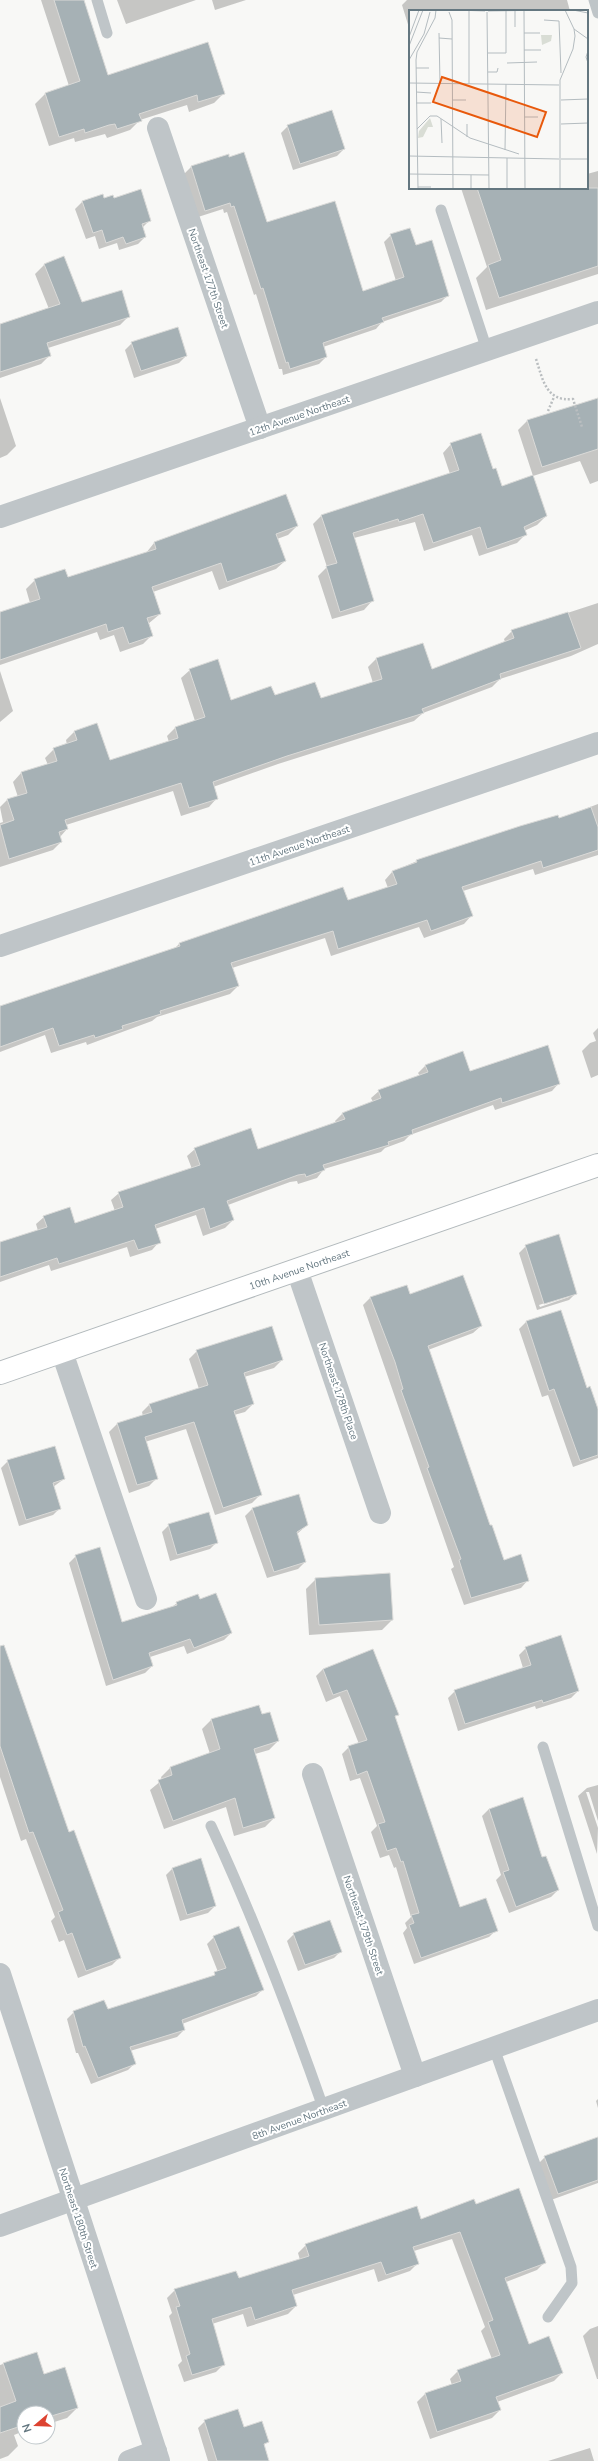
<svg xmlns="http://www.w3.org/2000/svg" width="598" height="2461" font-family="'Nunito Sans',sans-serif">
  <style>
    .shadow { fill: #0003; fill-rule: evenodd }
    .building { fill: #a6b1b5; stroke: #dadad8 }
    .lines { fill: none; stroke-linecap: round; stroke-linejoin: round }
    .secondary-casing { stroke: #b2b9bc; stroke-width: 24 }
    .path { stroke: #babec0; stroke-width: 2.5; stroke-dasharray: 2 2; stroke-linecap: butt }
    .lane { stroke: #bfc5c8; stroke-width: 11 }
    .street { stroke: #bfc5c8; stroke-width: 22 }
    .secondary { stroke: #fff; stroke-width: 22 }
    .labels { text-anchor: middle; stroke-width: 4; stroke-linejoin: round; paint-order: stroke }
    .street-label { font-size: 10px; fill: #647780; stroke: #fff }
    .inset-road { fill: none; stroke: #b4bcc0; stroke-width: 1 }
    .view { fill: #e8590c; fill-opacity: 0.15; stroke: #e8590c; stroke-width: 2 }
    .inset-edge { fill: none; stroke: #647780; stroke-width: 2 }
  </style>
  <rect width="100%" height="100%" fill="#f8f8f6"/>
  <g class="shadow">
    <polygon points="41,0 82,0 107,76 224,93 214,103 189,112 187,105 140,120 130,130 107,138 105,134 75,142 74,138 49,146 35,104 45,94 69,86"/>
    <polygon points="117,0 196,0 126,24"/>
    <polygon points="212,0 246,0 215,10"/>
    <polygon points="407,0 567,0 570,11 410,11 410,31 402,5"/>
    <polygon points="288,126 344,149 337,156 293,170 281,133"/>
    <polygon points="228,155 266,224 363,292 396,281 384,242 391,235 415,247 448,295 441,302 382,322 376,329 323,347 326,357 319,364 283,375 282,369 279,369 256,294 254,295 227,212 224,213 223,209 198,217 184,174 191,167"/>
    <polygon points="598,171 598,274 486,310 476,278 487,267 461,188 587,188 587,174"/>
    <polygon points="104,199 150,220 142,228 145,237 138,244 119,250 117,243 99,249 95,236 86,239 75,209 82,202"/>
    <polygon points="63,258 81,303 129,316 120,325 48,348 50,355 41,364 0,378 0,325 49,309 35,274 44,265"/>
    <polygon points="132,343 186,356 179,363 134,378 125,350"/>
    <polygon points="0,398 16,446 7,455 0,458"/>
    <polygon points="594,400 598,403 598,481 590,484 580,461 533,476 518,430 527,421"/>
    <polygon points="451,444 492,470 501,487 546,516 537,525 524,531 525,535 517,543 479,556 472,535 424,551 415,522 354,538 372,601 364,610 332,619 318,576 327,567 313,524 321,516 450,474 443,453"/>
    <polygon points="297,526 288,535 277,539 285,561 276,569 219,590 212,571 153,592 160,614 148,624 152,635 143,644 120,652 114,635 100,640 97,632 0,665 0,613 30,603 26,589 35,580 67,578 146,553 154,543"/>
    <polygon points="598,603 598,644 571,656 500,679 492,687 423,713 414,721 278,764 213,787 217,798 209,807 181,816 173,791 66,825 67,829 60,837 61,842 53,850 0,867 0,823 3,822 0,807 7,800 18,797 13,782 21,773 48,765 45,758 54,749 67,745 66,740 74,732 97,724 109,761 169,742 167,736 175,728 195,721 181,678 190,670 231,701 274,696 320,700 373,683 368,667 376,659 423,644 431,670 505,642 504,639 512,631"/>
    <polygon points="0,671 13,711 0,722"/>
    <polygon points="598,804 598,855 535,875 533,869 463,891 471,916 464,924 424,938 419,927 331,956 325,938 232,968 238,986 230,994 157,1017 152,1021 87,1045 86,1042 51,1053 45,1035 0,1052 0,1007 174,949 179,944 343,888 347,901 388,888 385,880 392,872 417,861 558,819"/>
    <polygon points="598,1028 598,1075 591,1078 582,1051 590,1043 596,1041 593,1033"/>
    <polygon points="426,1065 559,1083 552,1091 495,1110 493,1105 410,1135 404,1141 385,1148 381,1152 324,1169 317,1178 298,1184 297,1181 290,1182 228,1205 233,1220 225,1228 203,1236 196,1215 155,1229 159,1242 152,1250 130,1257 127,1247 51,1271 49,1265 0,1282 0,1244 38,1231 36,1224 44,1217 75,1224 115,1211 111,1200 119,1193 192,1169 187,1156 195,1149 258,1150 336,1123 335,1121 343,1113 373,1102 371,1098 379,1091 420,1076 418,1073"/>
    <path d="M526,1246L576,1293L569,1300L537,1310L519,1253ZM569,1295V1297L540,1307L539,1305Z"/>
    <polygon points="409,1296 481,1326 473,1333 428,1350 489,1527 503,1561 528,1580 521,1588 464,1605 451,1569 454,1567 363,1305 371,1297"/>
    <polygon points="560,1311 586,1389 598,1412 598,1458 573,1467 548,1395 542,1397 519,1329 526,1322"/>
    <polygon points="197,1351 282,1360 274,1368 244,1377 253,1404 245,1412 234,1415 260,1495 252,1503 215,1515 186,1429 145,1442 157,1478 149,1486 129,1493 109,1432 117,1424 143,1416 142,1412 150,1404 199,1389 189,1359"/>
    <polygon points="8,1461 64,1479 53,1487 60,1508 53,1515 19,1526 1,1468"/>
    <polygon points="252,1509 307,1525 297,1534 305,1562 298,1569 267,1578 245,1516"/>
    <polygon points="169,1525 217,1542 210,1549 170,1561 162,1532"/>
    <polygon points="76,1556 122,1624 172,1607 177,1603 199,1601 231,1633 224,1640 187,1654 184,1646 150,1657 152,1666 145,1673 106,1686 69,1563"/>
    <polygon points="316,1579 392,1620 382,1630 309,1635 306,1589"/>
    <polygon points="526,1648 578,1691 571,1698 536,1709 535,1706 458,1731 448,1698 455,1691 523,1668 519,1655"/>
    <polygon points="323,1669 397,1714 394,1718 459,1909 496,1930 489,1937 414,1964 403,1933 407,1928 405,1923 411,1917 396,1867 394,1868 389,1855 380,1858 371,1832 377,1826 360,1778 350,1781 342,1754 349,1747 359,1744 340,1696 326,1702 316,1676"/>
    <polygon points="0,1682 69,1834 120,1957 112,1965 78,1978 64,1940 59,1942 51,1921 55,1917 26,1839 21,1841 0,1777"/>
    <polygon points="261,1716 278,1741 269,1750 255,1754 274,1818 265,1827 234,1836 226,1807 164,1829 150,1790 162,1780 161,1777 170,1768 210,1754 202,1729 211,1720"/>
    <polygon points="598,1785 598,1821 589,1792 586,1792 598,1828 597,1854 578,1796 587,1788"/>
    <polygon points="522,1799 542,1858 558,1890 551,1897 509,1913 496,1880 501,1875 482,1816 489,1809"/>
    <polygon points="173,1868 215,1906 208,1913 180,1921 166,1875"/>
    <polygon points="294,1934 341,1951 334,1958 298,1971 287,1941"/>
    <polygon points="214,1937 263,1989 256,1996 182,2024 184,2030 177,2037 130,2051 135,2063 128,2070 91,2084 78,2053 76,2053 67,2019 74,2012 107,2011 210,1978 218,1972 207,1944"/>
    <polygon points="598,2099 598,2108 596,2101"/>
    <polygon points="598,2138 598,2183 551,2200 538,2164 545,2157"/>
    <polygon points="475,2205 545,2262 537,2270 506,2282 528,2345 562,2373 554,2381 497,2402 500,2410 492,2418 430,2439 417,2402 425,2394 452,2385 450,2379 458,2371 492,2359 481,2331 485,2327 452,2239 414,2251 418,2263 410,2271 378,2282 374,2269 293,2295 296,2306 288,2314 247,2327 243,2314 212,2324 224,2364 216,2372 184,2382 178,2365 182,2361 169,2316 172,2313 167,2298 175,2290 238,2280 300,2260 298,2253 306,2245 421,2221"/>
    <polygon points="598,2326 598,2379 597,2379 583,2336 590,2329"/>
    <polygon points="36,2353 43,2375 77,2408 67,2418 48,2424 48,2413 24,2413 24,2431 14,2435 18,2446 8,2456 0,2459 0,2365"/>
    <polygon points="205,2421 243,2428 267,2442 263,2446 265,2461 208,2461 198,2428"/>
    <polygon points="590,2448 594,2461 548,2461"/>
  </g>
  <g class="building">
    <polygon points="54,0 84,0 108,75 208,42 225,94 198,102 197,95 139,114 142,121 117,129 115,124 109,125 85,133 84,129 59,137 45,93 80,81"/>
    <polygon points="332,110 345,149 300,164 287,125"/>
    <polygon points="244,152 267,222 335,201 363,291 404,277 390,234 410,228 416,245 432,240 449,296 382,318 384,322 323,343 327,357 290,369 288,362 286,363 263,288 261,289 234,206 231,207 230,203 205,211 191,166 229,154 229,157"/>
    <polygon points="477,188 598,188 598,266 499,298 488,265 501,260"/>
    <polygon points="141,189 151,221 142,224 146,237 126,244 123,237 106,243 102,230 93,233 82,201 103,194 104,198 113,195 114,198"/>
    <polygon points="64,256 82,302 122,290 130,317 47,343 51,356 0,372 0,324 60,304 44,264"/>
    <polygon points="178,327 187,356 141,371 131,342"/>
    <polygon points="598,398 598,449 542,467 527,420"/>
    <polygon points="481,433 493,469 496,468 502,486 533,475 547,516 524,527 527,535 487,549 480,527 433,543 423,514 399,522 398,519 353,533 374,601 340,612 326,566 337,563 321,515 459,470 450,443"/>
    <polygon points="286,494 298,526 276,534 286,561 227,582 221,563 152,587 161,614 147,618 153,636 129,644 123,627 108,632 106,624 0,660 0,612 40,599 34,579 65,569 68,577 156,549 154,542"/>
    <polygon points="568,612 581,648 500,674 501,679 422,709 424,713 287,756 213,782 218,799 189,808 181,783 65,820 68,829 59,832 62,842 9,859 0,825 14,820 7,799 27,793 21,772 57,761 53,748 77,740 74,731 97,723 110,760 178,738 175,727 205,717 189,669 218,659 231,700 271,686 275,695 315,682 321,698 382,679 376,658 423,643 432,669 514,638 511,630"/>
    <polygon points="591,807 598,827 598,850 543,868 541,861 462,887 473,916 431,931 427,920 338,949 333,931 231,963 239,986 160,1011 161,1014 122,1026 123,1029 95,1038 94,1035 59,1046 53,1028 0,1047 0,1006 180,946 179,943 343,887 348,900 397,884 392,871 417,862 416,860 520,826 558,815 559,818"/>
    <polygon points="548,1045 560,1084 502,1103 501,1098 412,1130 413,1134 388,1142 389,1145 323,1165 325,1170 306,1177 305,1174 298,1175 227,1201 234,1220 210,1229 204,1208 155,1225 161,1243 138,1250 134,1240 59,1264 57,1258 0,1277 0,1242 47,1227 43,1216 70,1207 75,1223 123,1207 118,1192 200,1165 194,1148 251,1128 258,1149 345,1119 342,1113 381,1098 378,1090 428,1072 425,1065 463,1051 470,1071"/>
    <polygon points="559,1234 577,1294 544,1304 525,1245"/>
    <polygon points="463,1275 482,1326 428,1346 490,1525 492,1525 504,1560 521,1554 529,1581 471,1598 459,1560 461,1559 427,1468 429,1467 401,1390 403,1389 395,1362 370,1297 407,1285 410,1294"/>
    <polygon points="561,1310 587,1388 590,1386 598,1409 598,1455 580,1461 554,1389 549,1391 526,1321"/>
    <polygon points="272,1326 283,1360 244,1373 254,1404 234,1411 262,1495 223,1508 194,1422 145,1437 158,1479 137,1485 117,1423 152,1412 149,1404 208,1385 196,1350"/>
    <polygon points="55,1446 65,1479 53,1483 61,1509 26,1520 7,1460"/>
    <polygon points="299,1494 308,1525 297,1532 306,1562 274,1572 252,1508"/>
    <polygon points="209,1512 218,1543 177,1555 168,1524"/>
    <polygon points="100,1547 122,1622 177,1605 176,1602 198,1594 200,1599 216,1593 232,1633 194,1648 190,1639 149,1653 153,1666 113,1680 75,1555"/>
    <polygon points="390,1573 393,1620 319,1625 315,1578"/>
    <polygon points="561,1635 579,1691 543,1703 542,1700 465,1724 454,1690 531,1665 525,1647"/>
    <polygon points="4,1645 69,1832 74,1830 121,1958 86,1971 72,1933 67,1935 58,1912 63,1910 33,1832 29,1833 0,1746 0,1646"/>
    <polygon points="373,1649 399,1715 395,1716 460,1907 486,1898 498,1931 421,1958 409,1925 414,1923 411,1915 419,1913 403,1861 401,1862 396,1848 387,1851 378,1824 385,1822 367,1771 357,1775 348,1746 367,1740 347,1690 333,1695 323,1669"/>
    <polygon points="259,1705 262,1714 270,1712 279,1741 254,1749 275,1818 243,1828 235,1798 173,1821 158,1780 172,1775 170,1767 220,1749 211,1719"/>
    <polygon points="523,1797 542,1857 546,1856 559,1890 516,1907 503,1872 509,1870 489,1809"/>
    <polygon points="201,1858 216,1906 187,1915 172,1868"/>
    <polygon points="330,1920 342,1952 305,1965 293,1933"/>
    <polygon points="239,1926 264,1990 182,2020 185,2030 130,2047 136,2064 98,2078 85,2046 83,2047 73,2011 104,2000 108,2009 215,1975 214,1972 226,1968 213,1936"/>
    <polygon points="598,2137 598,2180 558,2194 544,2156"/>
    <polygon points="519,2188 546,2263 505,2278 529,2344 549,2336 563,2373 496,2397 501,2410 437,2432 425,2393 461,2381 457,2370 500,2355 488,2322 493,2320 460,2232 413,2247 419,2264 386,2275 381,2262 292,2290 297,2306 255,2320 251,2307 212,2319 225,2365 192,2375 186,2356 190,2354 176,2307 180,2306 174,2289 236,2271 239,2278 309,2256 305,2244 417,2206 421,2219 474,2199 476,2204"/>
    <polygon points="37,2352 44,2374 65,2367 78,2408 48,2417 48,2413 24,2413 24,2425 0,2433 0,2407 16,2401 3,2363"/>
    <polygon points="238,2409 244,2427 262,2421 269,2442 264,2444 269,2461 217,2461 204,2420"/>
  </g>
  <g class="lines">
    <g class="secondary-casing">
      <polyline id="secondary" points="0,1373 598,1165"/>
    </g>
    <g class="path">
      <path d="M536,359C543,380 546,402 573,399L582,427"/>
      <polyline points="548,411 554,397"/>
    </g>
    <g class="lane">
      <polyline points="97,0 107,33"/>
      <polyline points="594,0 598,13"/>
      <polyline points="441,210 487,350"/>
      <polyline points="543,1747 598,1926"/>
      <path d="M211,1826C254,1918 290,2013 324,2110"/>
      <polyline points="494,2048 571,2267 572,2283 548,2317"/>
    </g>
    <g class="street">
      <polyline points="158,128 260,428"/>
      <polyline points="0,517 598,312"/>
      <polyline points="0,946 598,743"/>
      <polyline points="297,1270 380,1513"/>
      <polyline points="62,1352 146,1599"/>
      <polyline points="313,1774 415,2076"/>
      <polyline points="0,1974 159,2461"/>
      <polyline points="0,2226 598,2010"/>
      <polyline points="129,2461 156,2451"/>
    </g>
    <use href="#secondary" class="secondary"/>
  </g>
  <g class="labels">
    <g class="street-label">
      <text transform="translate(209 278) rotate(71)" y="4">Northeast 177th Street</text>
      <text transform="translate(299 415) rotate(-19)" y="4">12th Avenue Northeast</text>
      <text transform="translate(299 845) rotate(-19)" y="4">11th Avenue Northeast</text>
      <text transform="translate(299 1269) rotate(-19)" y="4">10th Avenue Northeast</text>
      <text transform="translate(339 1391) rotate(71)" y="4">Northeast 178th Place</text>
      <text transform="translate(364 1925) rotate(71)" y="4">Northeast 179th Street</text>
      <text transform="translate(299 2119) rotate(-20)" y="4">8th Avenue Northeast</text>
      <text transform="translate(79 2218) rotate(72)" y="4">Northeast 180th Street</text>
    </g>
  </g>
  <g transform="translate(409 10)">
    <rect width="179" height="179" fill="#f8f8f6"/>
    <path d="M132,25H143L142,31L133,35ZM21,108L24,117H19L14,127L9,128L10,121Z" fill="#d9ddd5"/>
    <path class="inset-road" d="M47,0L76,1M164,0L179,3M60,1V74M79,1L143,0M115,1L116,179M40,2L43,10L44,179M78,2L80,179M135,10L150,11L152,63M106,17V1M165,19L179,29M30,23L31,73M115,23H131M0,27L10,0M30,28L43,29M0,36L14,0M115,40H132M179,41L177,47L179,53M79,43H97V1M0,50L15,24L21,2M98,53L128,52M7,58H20M79,62H88L89,58M0,73L150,75M7,82L22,83M43,90H57M152,90L179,89M7,93H22M115,107H129M32,109L33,133M152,114L179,113M8,119L21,106H28L61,128L110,144M58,127V114M96,140L97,74M0,146L150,149M98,148V179M152,149H179M0,164L80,165M9,177H22M9,179L7,50L8,42L26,8L27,0M62,179V165M151,179V70L164,39L166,26L165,19L156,0"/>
    <path class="view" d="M33,67L137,102L128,127L24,92Z"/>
    <rect width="179" height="179" class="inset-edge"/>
  </g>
  <g transform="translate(36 2425) rotate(251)"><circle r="19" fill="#ffffff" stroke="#c1c9cc"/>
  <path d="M0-3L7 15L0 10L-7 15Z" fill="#dd4331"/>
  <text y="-6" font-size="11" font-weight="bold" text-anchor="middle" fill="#647780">N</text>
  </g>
</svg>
